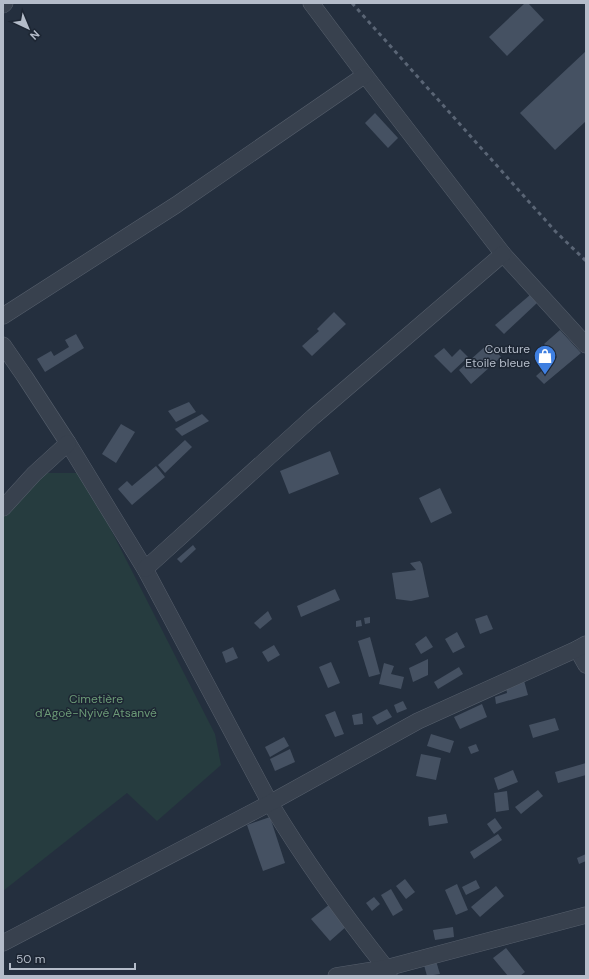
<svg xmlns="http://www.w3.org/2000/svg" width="589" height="979" font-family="'DM Sans',sans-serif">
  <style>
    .green { fill: #263c3f }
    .building { fill: #455162 }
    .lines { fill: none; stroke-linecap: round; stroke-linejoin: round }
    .minor-casing { stroke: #565f6c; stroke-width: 17 }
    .minor { stroke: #38414e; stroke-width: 16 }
    .rail { stroke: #5a6575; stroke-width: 3; stroke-dasharray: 4 4; stroke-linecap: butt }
    .labels { text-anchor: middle; stroke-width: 3; stroke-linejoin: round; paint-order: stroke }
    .poi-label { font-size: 12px; fill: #b4bcc9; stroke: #1d2633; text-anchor: end }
    .park-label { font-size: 12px; fill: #6b9a76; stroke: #1d2633 }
  </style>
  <rect width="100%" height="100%" fill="#242f3e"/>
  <polygon class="green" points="39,473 82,473 215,734 221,765 157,821 127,793 3,891 3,512"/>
  <g class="building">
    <polygon points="525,3 528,3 544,20 507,56 489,37"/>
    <polygon points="586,51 586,121 555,150 520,113"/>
    <polygon points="375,113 398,138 388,148 365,123"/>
    <polygon points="530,295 537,303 504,334 495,325"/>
    <polygon points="334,312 346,324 312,356 302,346 319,331 317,329"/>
    <polygon points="560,330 581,353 544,384 536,376 557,357 544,344"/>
    <polygon points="76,334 84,348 45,372 37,359 51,351 54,356 69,347 65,340"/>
    <polygon points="489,343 501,357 471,384 459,370"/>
    <polygon points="444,348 452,357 460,349 468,357 451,373 434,356"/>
    <polygon points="189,402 196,412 176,422 168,411"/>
    <polygon points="202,414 209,421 182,436 175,429"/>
    <polygon points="121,424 135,432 116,463 102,454"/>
    <polygon points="185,440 192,447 165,473 158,465"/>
    <polygon points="330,451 339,474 289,494 280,471"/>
    <polygon points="156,466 165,477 132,505 118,489 127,481 132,486"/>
    <polygon points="440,488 452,513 431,523 419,498"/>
    <polygon points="193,545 196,549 181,563 177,559"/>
    <polygon points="420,561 422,564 429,597 411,601 396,599 392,573 416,570 410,563"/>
    <polygon points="335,589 340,600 301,617 297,606"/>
    <polygon points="268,611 272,619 260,629 254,623"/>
    <polygon points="487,615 493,629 480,634 475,619"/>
    <polygon points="370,617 370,623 365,624 364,618"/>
    <polygon points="361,620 362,626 356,627 356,621"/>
    <polygon points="457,632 465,647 453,653 445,639"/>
    <polygon points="426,636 433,647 421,654 415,644"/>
    <polygon points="370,637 380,674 369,677 358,641"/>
    <polygon points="274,645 280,655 268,662 262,652"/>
    <polygon points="233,647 238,658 226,663 222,652"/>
    <polygon points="428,659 428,675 413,682 409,668"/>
    <polygon points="331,662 340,683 328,688 319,667"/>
    <polygon points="384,663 394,666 391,674 404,677 401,689 379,684"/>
    <polygon points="459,667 463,674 438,689 434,682"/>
    <polygon points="523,677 528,695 496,704 495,697 507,693 505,682"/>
    <polygon points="403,701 407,709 397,713 394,705"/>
    <polygon points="482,704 487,717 460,729 454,717"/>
    <polygon points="387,709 392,717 377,725 372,717"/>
    <polygon points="335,711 344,734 335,737 325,715"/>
    <polygon points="362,713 363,724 354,725 352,715"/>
    <polygon points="555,718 559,730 533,738 529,725"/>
    <polygon points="431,734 454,741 450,753 427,746"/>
    <polygon points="284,737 289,746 270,757 265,747"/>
    <polygon points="476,744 479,751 471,754 468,747"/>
    <polygon points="290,749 295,762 275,771 270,759"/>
    <polygon points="421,754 441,758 436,780 416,776"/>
    <polygon points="586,763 586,775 558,783 555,772"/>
    <polygon points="513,770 518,782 498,790 494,778"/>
    <polygon points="538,790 543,796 521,814 515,807"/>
    <polygon points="507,791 509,810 496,812 494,793"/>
    <polygon points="446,814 448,823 429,826 428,817"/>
    <polygon points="270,817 285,863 263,871 247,825"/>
    <polygon points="495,818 502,828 494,834 487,824"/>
    <polygon points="498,834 502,840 474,859 470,852"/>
    <polygon points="586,854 586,861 579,864 577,858"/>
    <polygon points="405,879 415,892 406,899 396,886"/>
    <polygon points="476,880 480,888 466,895 462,887"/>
    <polygon points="457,884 468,910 456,915 445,890"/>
    <polygon points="496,886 504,896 480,917 471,907"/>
    <polygon points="391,889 403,910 393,916 381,895"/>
    <polygon points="374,897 380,904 372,911 366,903"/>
    <polygon points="330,904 348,925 330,941 311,919"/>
    <polygon points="453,927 454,937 435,940 433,930"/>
    <polygon points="506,948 525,972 520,976 508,976 493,958"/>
    <polygon points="436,961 440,974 427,976 424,965"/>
  </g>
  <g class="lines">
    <g class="minor-casing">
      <g id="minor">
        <polyline points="311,3 365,75 503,254 586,345"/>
        <polyline points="3,5 5,3"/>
        <polyline points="3,316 176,205 365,75"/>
        <path d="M3,345L25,377L68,443L145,569L270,803C305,861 344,915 386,968L389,976"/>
        <polyline points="3,508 34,474 68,443"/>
        <polyline points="145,569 313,417 503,254"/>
        <polyline points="577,649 586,665"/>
        <polyline points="3,943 270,803 418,721 577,649 586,644"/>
        <polyline points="336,976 386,968 586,915"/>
      </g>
    </g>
    <use href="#minor" class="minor"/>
    <polyline class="rail" points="352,3 555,231 586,261"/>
  </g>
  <defs>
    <g id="shop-pin" transform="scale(1.15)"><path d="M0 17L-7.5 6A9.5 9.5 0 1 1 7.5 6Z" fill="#3f7fe0" stroke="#1d2633"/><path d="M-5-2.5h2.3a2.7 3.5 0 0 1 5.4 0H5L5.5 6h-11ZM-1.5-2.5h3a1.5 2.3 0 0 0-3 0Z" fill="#fff"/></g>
  </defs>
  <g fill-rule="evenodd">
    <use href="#shop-pin" x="545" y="356"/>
  </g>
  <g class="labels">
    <g class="poi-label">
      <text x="530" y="353">Couture<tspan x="530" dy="14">Etoile bleue</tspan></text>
    </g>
    <g class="park-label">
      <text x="96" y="703">Cimetière<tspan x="96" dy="14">d'Agoè-Nyivé Atsanvé</tspan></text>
    </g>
  </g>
  <rect width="589" height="979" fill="none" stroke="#b4bcc9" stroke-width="8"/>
  <g transform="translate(28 28) rotate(136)" stroke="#1d2633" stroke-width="3" paint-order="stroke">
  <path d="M0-3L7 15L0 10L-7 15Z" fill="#b4bcc9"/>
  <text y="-6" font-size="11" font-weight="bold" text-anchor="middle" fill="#b4bcc9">N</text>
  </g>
  <path d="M10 963v6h125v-6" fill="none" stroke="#b4bcc9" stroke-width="2"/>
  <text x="16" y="963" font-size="12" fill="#b4bcc9" stroke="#1d2633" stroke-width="3" paint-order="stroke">50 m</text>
</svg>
